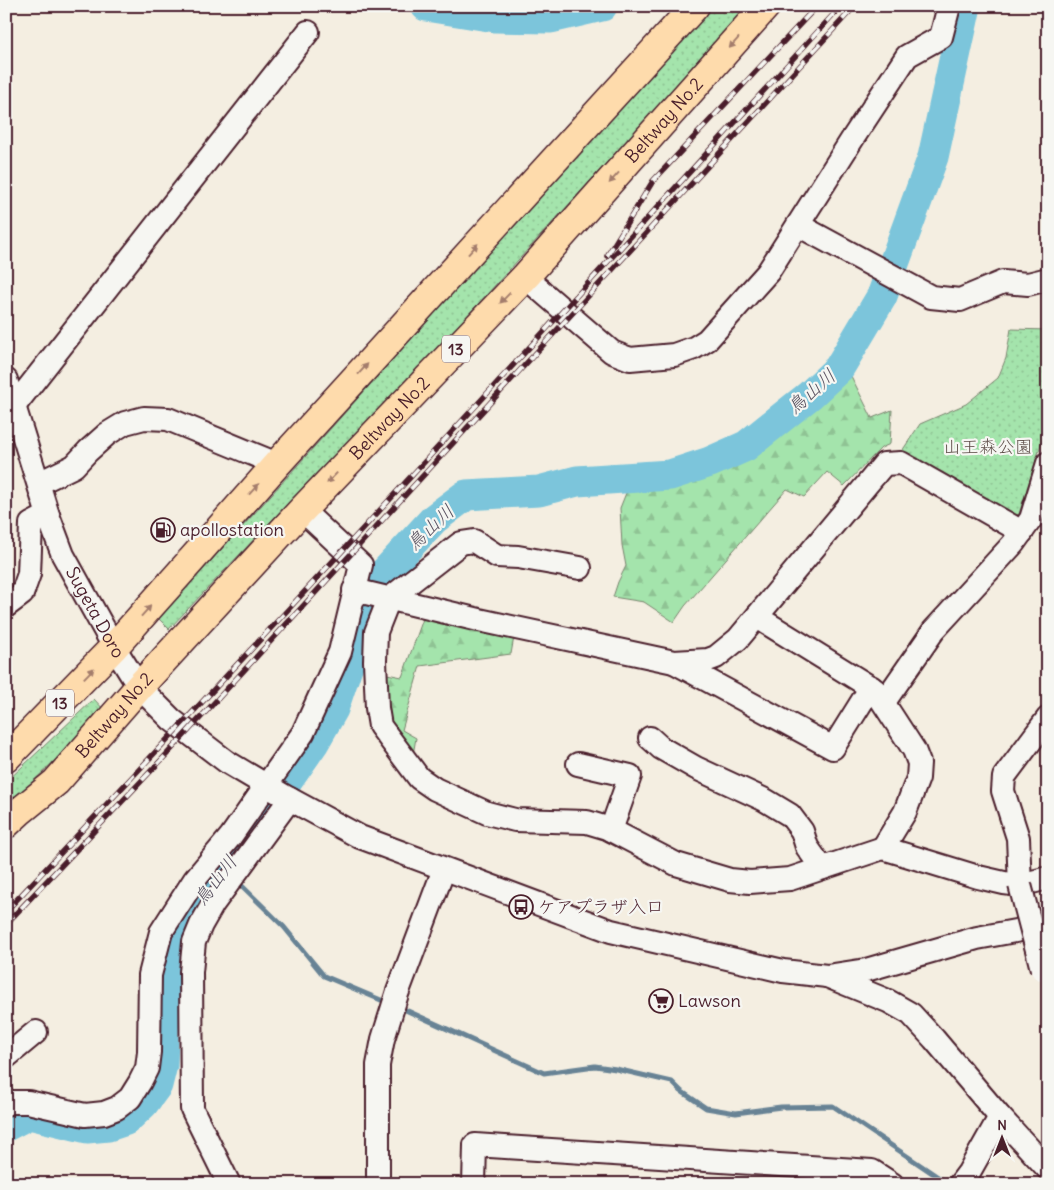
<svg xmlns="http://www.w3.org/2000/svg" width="1054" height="1190" font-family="Delius,'Klee One',sans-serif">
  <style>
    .grass { fill: url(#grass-dots); stroke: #77826c }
    .forest { fill: url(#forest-firs); stroke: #77826c }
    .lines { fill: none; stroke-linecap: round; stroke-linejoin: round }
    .stream { stroke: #678395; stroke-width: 5 }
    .river { stroke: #7bc5db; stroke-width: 31 }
    .minor-casing { stroke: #4a1f2b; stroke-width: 26 }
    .major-casing { stroke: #4a1f2b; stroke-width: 31 }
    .minor { stroke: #f6f6f2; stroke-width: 22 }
    .major { stroke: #fedbac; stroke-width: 28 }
    .rail-casing { stroke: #4a1f2b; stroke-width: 5.5 }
    .rail { stroke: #f6f6f2; stroke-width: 4; stroke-dasharray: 11; stroke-linecap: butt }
    .minor-bridge-casing { stroke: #4a1f2b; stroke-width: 26; stroke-linecap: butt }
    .minor-bridge { stroke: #f6f6f2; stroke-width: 22 }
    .oneway { fill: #a47d6c }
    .labels { text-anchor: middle; stroke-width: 4.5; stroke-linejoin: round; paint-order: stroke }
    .shield { fill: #f6f6f2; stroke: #7e6067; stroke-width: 1 }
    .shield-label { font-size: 16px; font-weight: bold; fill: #4a1f2b }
    .street-label { font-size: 18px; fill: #4a1f2b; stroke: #f6f6f2 }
    .park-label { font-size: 18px; fill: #60504b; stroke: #f6f6f2 }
    .poi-label { font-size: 18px; fill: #4a1f2b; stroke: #f6f6f2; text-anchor: start }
    .water-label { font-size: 19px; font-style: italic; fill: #595160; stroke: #f6f6f2 }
  </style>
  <defs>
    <pattern id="grass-dots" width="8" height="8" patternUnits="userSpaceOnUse" patternTransform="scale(1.25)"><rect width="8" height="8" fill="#a4e4ac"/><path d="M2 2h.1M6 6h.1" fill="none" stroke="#8fc394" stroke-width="1.8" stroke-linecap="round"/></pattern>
    <pattern id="forest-firs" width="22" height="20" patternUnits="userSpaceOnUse" patternTransform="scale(1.25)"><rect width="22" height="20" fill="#a4e4ac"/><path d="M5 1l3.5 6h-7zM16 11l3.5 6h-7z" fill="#8fc394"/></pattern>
  </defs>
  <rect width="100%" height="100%" fill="#f4eee1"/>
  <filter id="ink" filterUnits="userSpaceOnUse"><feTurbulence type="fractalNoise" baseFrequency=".02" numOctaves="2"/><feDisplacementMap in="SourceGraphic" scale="10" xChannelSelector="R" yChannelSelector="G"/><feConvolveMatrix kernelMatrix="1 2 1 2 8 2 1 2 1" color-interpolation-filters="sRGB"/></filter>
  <g filter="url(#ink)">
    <g class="grass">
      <polygon points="710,6 750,6 363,430 296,495 169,629 158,618 253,515"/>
      <polygon points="1011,329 1048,330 1048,394 1043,438 1019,514 1012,517 900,454 920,424 966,404 998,378 1006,358"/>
      <polygon points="94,699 105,711 6,808 6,782"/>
    </g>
    <g class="forest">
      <polygon points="848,370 872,418 892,410 890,444 881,448 844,486 827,472 804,497 787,489 685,606 674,622 644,602 613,597 618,582 626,566 622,545 620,508 630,483 674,480 753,452"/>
      <polygon points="424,616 514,637 511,654 420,666 402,730 416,738 412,760 393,735 382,673 402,677"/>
    </g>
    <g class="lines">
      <g class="stream">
        <polyline points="237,881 284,927 324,976 388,1003"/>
        <polyline points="399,1007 544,1073 595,1066 616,1069 672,1082 681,1091 706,1108 736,1113 781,1107 833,1106 944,1181"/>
      </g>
      <g class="river">
        <polyline points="426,6 495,17 551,18 602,6"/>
        <polyline points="6,1126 29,1114 87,1128 108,1126 126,1120 143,1104 157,1085 162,1065 165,985 174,936 213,879 240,849 313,744 333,709 375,583 434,519 466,495 539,491 577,481 670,475 710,462 746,446 810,395 839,368 882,296 933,157 966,6"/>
      </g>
      <g class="minor-casing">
        <g id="minor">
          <polyline points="798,225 931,297 960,300 1003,282 1028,284 1048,279"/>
          <polyline points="525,277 612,352 630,359 674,355 694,348 707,340 768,272 853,138 907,56 941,37 949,6"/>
          <path id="s1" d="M6,380L48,515L63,555L114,647L139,687L172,720L227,762L286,797L360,837L611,931L783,971L827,976L866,970L977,938L1048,925"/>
          <polyline points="15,405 308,32"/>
          <polyline points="39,483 74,466 88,451 107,434 125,423 144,418 168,419 277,464"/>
          <polyline points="580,568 518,557 497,556 474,541 461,543 389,599 376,632 375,661 377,708 380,726 419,778 435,789 487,813 515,820 587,822 607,828 676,864 730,880 750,882 790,879 883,848 978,877 1004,883 1020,885 1048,878"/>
          <polyline points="354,590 479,620 674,662 708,660 716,657 738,639 884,464 901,463 1022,532"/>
          <polyline points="6,606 22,594 29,574 31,524 48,515"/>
          <polyline points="757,617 875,690 914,750 919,763 918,778 905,812 883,848"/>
          <polyline points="674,662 833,748 871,687"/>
          <polyline points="884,702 934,630 1013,544 1031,519 1048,463"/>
          <polyline points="650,738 661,748 696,768 765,800 790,815 802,831 807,847 822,868"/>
          <polyline points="578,764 630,776 611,830"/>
          <polyline points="1020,885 1018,838 1003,791 1004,777 1048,718"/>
          <polyline points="827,976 888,1001 911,1014 934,1039 1000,1117 1048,1169"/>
          <polyline points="6,1057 36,1032"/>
          <polyline points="6,1104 10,1102 28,1102 85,1115 104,1113 117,1108 130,1098 140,1082 147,1068 149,1052 150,975 161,932 195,879 231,836 303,733 340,652 361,565 302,510"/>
          <polyline points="229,1184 192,1109 191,972 194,942 201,925 213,904 290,799"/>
          <polyline points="378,1184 378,1065 383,1039 397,994 444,869"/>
          <polyline points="474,1184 475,1145 872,1171 892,1184"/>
          <polyline points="960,1184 969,1172 1000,1117"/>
        </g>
      </g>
      <g class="major-casing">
        <g id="major">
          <polyline points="6,758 114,647 277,464 695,6"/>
          <path id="s2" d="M6,824L19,812L56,782L139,687L302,510L525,277L766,6"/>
        </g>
      </g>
      <use href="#minor" class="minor"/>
      <use href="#major" class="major"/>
      <g class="rail-casing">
        <g id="rail">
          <polyline points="607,256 653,181 817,6"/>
          <path d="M6,911C288,613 565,309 841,6"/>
          <polyline points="6,924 167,754 855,6"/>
        </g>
      </g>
      <use href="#rail" class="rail"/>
      <g class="minor-bridge-casing">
        <polyline id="minor-bridge" points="1020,885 1042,969"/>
      </g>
      <use href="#minor-bridge" class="minor-bridge"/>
    </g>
    <defs><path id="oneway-solid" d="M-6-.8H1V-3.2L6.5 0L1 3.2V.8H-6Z" transform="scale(1.25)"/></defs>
    <g class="oneway">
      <use href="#oneway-solid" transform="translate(734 43) rotate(132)"/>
      <use href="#oneway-solid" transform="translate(614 178) rotate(132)"/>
      <use href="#oneway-solid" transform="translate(473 249) rotate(-48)"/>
      <use href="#oneway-solid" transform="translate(505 298) rotate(134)"/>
      <use href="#oneway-solid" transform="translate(363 369) rotate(-48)"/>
      <use href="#oneway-solid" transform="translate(332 478) rotate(134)"/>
      <use href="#oneway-solid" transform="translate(254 489) rotate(-48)"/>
      <use href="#oneway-solid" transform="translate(146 611) rotate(-48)"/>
      <use href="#oneway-solid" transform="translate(89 673) rotate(-46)"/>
    </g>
  </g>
  <defs>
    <g id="fuel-ring" transform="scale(1.25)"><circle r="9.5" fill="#f6f6f2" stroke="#4a1f2b" stroke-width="1.5"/><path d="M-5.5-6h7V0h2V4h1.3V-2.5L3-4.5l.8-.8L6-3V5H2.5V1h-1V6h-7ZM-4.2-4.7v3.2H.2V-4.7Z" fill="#4a1f2b"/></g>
    <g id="bus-ring" transform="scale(1.25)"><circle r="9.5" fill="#f6f6f2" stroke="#4a1f2b" stroke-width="1.5"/><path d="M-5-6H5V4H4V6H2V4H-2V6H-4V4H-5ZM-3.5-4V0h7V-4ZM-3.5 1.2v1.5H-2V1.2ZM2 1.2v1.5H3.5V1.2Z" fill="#4a1f2b"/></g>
    <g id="supermarket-ring" transform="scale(1.25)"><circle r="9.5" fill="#f6f6f2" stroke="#4a1f2b" stroke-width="1.5"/><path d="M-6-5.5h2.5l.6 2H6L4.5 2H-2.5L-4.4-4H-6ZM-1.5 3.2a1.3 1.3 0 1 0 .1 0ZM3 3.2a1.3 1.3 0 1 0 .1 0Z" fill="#4a1f2b"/></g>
  </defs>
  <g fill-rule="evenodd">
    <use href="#fuel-ring" x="163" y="530"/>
    <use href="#bus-ring" x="521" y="907"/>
    <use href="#supermarket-ring" x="661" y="1001"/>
  </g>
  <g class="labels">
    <g class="shield">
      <rect x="442" y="335.5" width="28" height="27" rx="4"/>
      <rect x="46" y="689.5" width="28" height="27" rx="4"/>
    </g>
    <g class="shield-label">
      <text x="456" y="355">13</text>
      <text x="60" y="709">13</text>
    </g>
    <g class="street-label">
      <text dy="6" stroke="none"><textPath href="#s2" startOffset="964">Beltway No.2</textPath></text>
      <text dy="6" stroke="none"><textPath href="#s2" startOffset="559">Beltway No.2</textPath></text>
      <text dy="6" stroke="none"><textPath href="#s1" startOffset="250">Sugeta Doro</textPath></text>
      <text dy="6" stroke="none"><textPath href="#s2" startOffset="154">Beltway No.2</textPath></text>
    </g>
    <g class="park-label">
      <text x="988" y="453">山王森公園</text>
    </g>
    <g class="poi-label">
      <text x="180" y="536">apollostation</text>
      <text x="538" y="913">ケアプラザ入口</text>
      <text x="678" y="1007">Lawson</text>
    </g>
    <g class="water-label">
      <text transform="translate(811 391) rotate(-41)" y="7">鳥山川</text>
      <text transform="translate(430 527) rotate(-43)" y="7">鳥山川</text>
      <text transform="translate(215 880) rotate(-52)" y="7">鳥山川</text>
    </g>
  </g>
  <rect width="1054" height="1190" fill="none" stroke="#f6f6f2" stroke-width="25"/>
  <rect x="12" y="12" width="1029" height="1165" fill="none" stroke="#4a1f2b" stroke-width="2" filter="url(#ink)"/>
  <g transform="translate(1002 1138)" stroke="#f6f6f2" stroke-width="4" paint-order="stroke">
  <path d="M0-4L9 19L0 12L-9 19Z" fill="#4a1f2b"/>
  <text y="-8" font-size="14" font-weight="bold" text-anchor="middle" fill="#4a1f2b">N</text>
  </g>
</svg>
